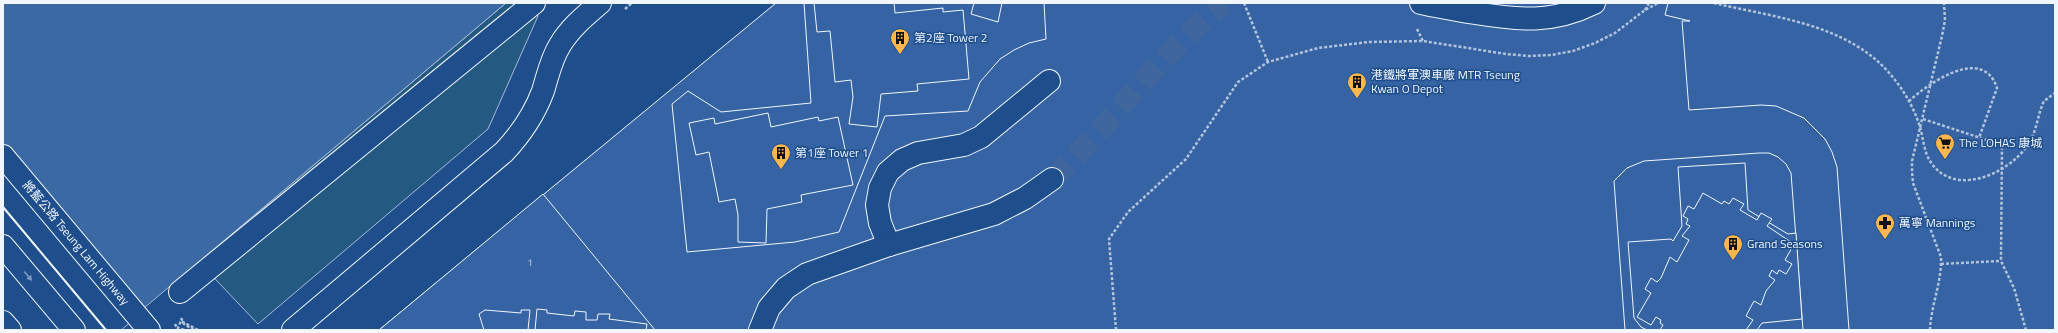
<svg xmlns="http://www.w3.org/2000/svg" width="2058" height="333" font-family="'Titillium Web','Noto Sans TC',sans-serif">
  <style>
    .green { fill: #245a82; stroke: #a8bbd7 }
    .water { fill: #3b69a3; stroke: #a8bbd7 }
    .pier { fill: #1f4e8c; stroke: #a8bbd7 }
    .building { fill: #3563a3; stroke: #f2f6ff }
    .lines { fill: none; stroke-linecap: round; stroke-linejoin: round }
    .minor-tunnel { stroke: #3f679d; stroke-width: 22; stroke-dasharray: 22 11; stroke-linecap: butt }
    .minor-casing { stroke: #f2f6ff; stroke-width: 24 }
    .major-casing { stroke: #f2f6ff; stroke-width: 24 }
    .path { stroke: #b3c4dc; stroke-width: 2.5; stroke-dasharray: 3 2; stroke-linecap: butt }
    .minor { stroke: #1f4e8c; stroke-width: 22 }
    .major { stroke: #1f4e8c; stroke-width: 22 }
    .path-bridge { stroke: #b3c4dc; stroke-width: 2.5; stroke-dasharray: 3 2; stroke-linecap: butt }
    .wall { stroke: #f2f6ff; stroke-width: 2 }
    .oneway { fill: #7e9ac0 }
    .labels { text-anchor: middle; stroke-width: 3; stroke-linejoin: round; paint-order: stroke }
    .number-label { font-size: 10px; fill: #c3d1e8 }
    .poi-label { font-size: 12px; fill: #f2f6ff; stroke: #1f4e8c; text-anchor: start }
    .street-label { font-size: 12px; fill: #f2f6ff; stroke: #1f4e8c }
  </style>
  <rect width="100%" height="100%" fill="#1f4e8c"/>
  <polygon class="green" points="506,3 528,3 538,16 488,129 258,324 199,262"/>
  <polygon class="water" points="3,3 506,3 118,330 3,330"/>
  <polygon class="pier" points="3,144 144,311 121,330 3,330"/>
  <g class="building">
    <polygon points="776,3 2055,3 2055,330 379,330"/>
    <polygon points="804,3 1044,3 1046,39 1029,43 1014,50 1000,59 980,82 968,111 885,116 839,232 795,242 687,252 672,104 688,91 721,112 811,103"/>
    <polygon points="814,3 894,3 895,13 943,8 943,12 963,10 969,79 917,84 918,91 881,94 877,127 849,124 853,97 851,80 835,82 830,31 817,32"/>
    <polygon points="974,3 1002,3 998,22 971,14"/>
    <polygon points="1668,3 2055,3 2055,330 1849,330 1837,167 1832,152 1825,139 1804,118 1776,106 1761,105 1689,110 1682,21 1690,21 1665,15"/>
    <polygon points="768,113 771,127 818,117 819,121 838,117 853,185 801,195 802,202 767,209 766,243 738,242 738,215 735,199 719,202 709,152 696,155 689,123 714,118 715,124"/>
    <polygon points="1759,153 1769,153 1778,157 1786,164 1791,173 1803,330 1625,330 1614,181 1627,168 1644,161"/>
    <polygon points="1745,163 1748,210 1788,234 1796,233 1802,319 1762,323 1757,330 1647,330 1641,327 1634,318 1628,242 1671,239 1673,241 1682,226 1678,167"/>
    <polygon points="1703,193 1722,204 1724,201 1729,204 1733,198 1744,204 1740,210 1757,220 1761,213 1772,219 1767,226 1794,244 1785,260 1792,264 1786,274 1779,270 1777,274 1772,270 1769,276 1775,280 1766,291 1761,305 1754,301 1746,316 1753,320 1746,330 1660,330 1663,325 1660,323 1661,320 1656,317 1651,325 1637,317 1651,293 1645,289 1651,278 1657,282 1661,278 1670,257 1677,262 1689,240 1682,236 1690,226 1686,224 1688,219 1683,216 1688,206 1694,209"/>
    <polygon points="543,194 655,330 379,330"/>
    <polygon points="537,309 547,310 547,313 574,316 575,311 586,312 586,320 597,320 598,314 610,314 609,319 647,324 646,330 535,330"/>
    <polygon points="485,310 521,313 521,310 530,310 528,330 484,330 479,314"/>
  </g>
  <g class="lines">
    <path class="minor-tunnel" d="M1052,179C1113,123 1159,53 1225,3"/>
    <g class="minor-casing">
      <g id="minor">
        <path d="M1421,3C1439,7 1457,10 1475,13C1519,20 1552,24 1594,3"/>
        <polyline points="3,156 149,330"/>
        <polyline points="889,245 880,223 877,205 880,188 888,172 902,160 918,153 964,145 981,137 1049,81"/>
        <polyline points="180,292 534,3"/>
        <path d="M293,330L504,152C521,134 534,115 543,91C548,75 551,59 560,45C570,28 585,16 600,3"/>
        <polyline points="760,330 769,308 786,288 807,274 889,245 994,214 1025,198 1052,179"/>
      </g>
    </g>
    <g class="major-casing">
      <g id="major">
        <polyline points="3,246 74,330"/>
        <polyline points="3,322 10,330"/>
      </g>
    </g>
    <g class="path">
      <polyline points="1244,3 1268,62"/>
      <path d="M1714,3C1768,16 1831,22 1875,59C1895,76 1912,101 1920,127C1923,137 1924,152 1930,161C1953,198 2007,175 2027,146C2037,132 2037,116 2044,101L2055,93"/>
      <polyline points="625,9 632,3"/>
      <polyline points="1645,10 1649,3"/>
      <polyline points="1417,29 1423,41"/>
      <path d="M1909,101C1929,83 1983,45 1997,88L1979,138"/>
      <polyline points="1923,119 2002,145 2001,261 2014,288 2026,330"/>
      <polyline points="1941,264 2001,261"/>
      <polyline points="181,318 184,324 194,330"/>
      <polyline points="175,324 178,330"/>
      <polyline points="1116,330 1109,239 1128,212 1186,159 1238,82 1268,62 1318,48 1369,42 1423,41 1506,54 1529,56 1551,55 1573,51 1595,43 1615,33 1645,10 1658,3"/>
      <path d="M1930,330C1931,305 1942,282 1941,257L1913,183L1912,172V161L1942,36L1945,20L1944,3"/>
    </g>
    <use href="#minor" class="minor"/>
    <use href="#major" class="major"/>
    <polyline class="path-bridge" points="184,330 178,328 181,321 198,330"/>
    <polyline class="wall" points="3,207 106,330"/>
  </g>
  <defs><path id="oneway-solid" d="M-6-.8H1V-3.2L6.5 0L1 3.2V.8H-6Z"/></defs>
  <use class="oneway" href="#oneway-solid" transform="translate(28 276) rotate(50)"/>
  <defs>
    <g id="building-pin" transform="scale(1)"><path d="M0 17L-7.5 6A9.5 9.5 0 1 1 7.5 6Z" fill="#ffb74d" stroke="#1f4e8c"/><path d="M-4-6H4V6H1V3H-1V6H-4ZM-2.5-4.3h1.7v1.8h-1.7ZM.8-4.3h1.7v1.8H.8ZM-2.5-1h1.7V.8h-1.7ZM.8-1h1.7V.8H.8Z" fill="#111"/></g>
    <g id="supermarket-pin" transform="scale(1)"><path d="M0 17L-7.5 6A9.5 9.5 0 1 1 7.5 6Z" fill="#ffb74d" stroke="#1f4e8c"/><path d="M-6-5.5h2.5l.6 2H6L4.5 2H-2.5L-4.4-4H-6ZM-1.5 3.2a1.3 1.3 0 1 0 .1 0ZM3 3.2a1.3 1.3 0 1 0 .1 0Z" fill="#111"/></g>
    <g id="pharmacy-pin" transform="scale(1)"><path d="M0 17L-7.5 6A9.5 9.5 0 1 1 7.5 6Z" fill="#ffb74d" stroke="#1f4e8c"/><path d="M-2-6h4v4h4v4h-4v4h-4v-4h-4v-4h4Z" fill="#111"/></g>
  </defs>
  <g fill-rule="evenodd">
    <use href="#building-pin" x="900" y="38"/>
    <use href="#building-pin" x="1357" y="82"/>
    <use href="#supermarket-pin" x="1945" y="143"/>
    <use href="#building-pin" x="781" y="153"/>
    <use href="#pharmacy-pin" x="1885" y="223"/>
    <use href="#building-pin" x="1733" y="244"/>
  </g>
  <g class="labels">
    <g class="number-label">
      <text x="530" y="266">1</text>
    </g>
    <g class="poi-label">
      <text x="914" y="42">第2座 Tower 2</text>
      <text x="1371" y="79">港鐵將軍澳車廠 MTR Tseung<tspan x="1371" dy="14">Kwan O Depot</tspan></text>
      <text x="1959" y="147">The LOHAS 康城</text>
      <text x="795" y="157">第1座 Tower 1</text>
      <text x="1899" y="227">萬寧 Mannings</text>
      <text x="1747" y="248">Grand Seasons</text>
    </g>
    <g class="street-label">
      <text transform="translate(76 243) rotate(50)" y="4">將藍公路 Tseung Lam Highway</text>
    </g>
  </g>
  <rect width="2058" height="333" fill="none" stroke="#f2f6ff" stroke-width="8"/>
</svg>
